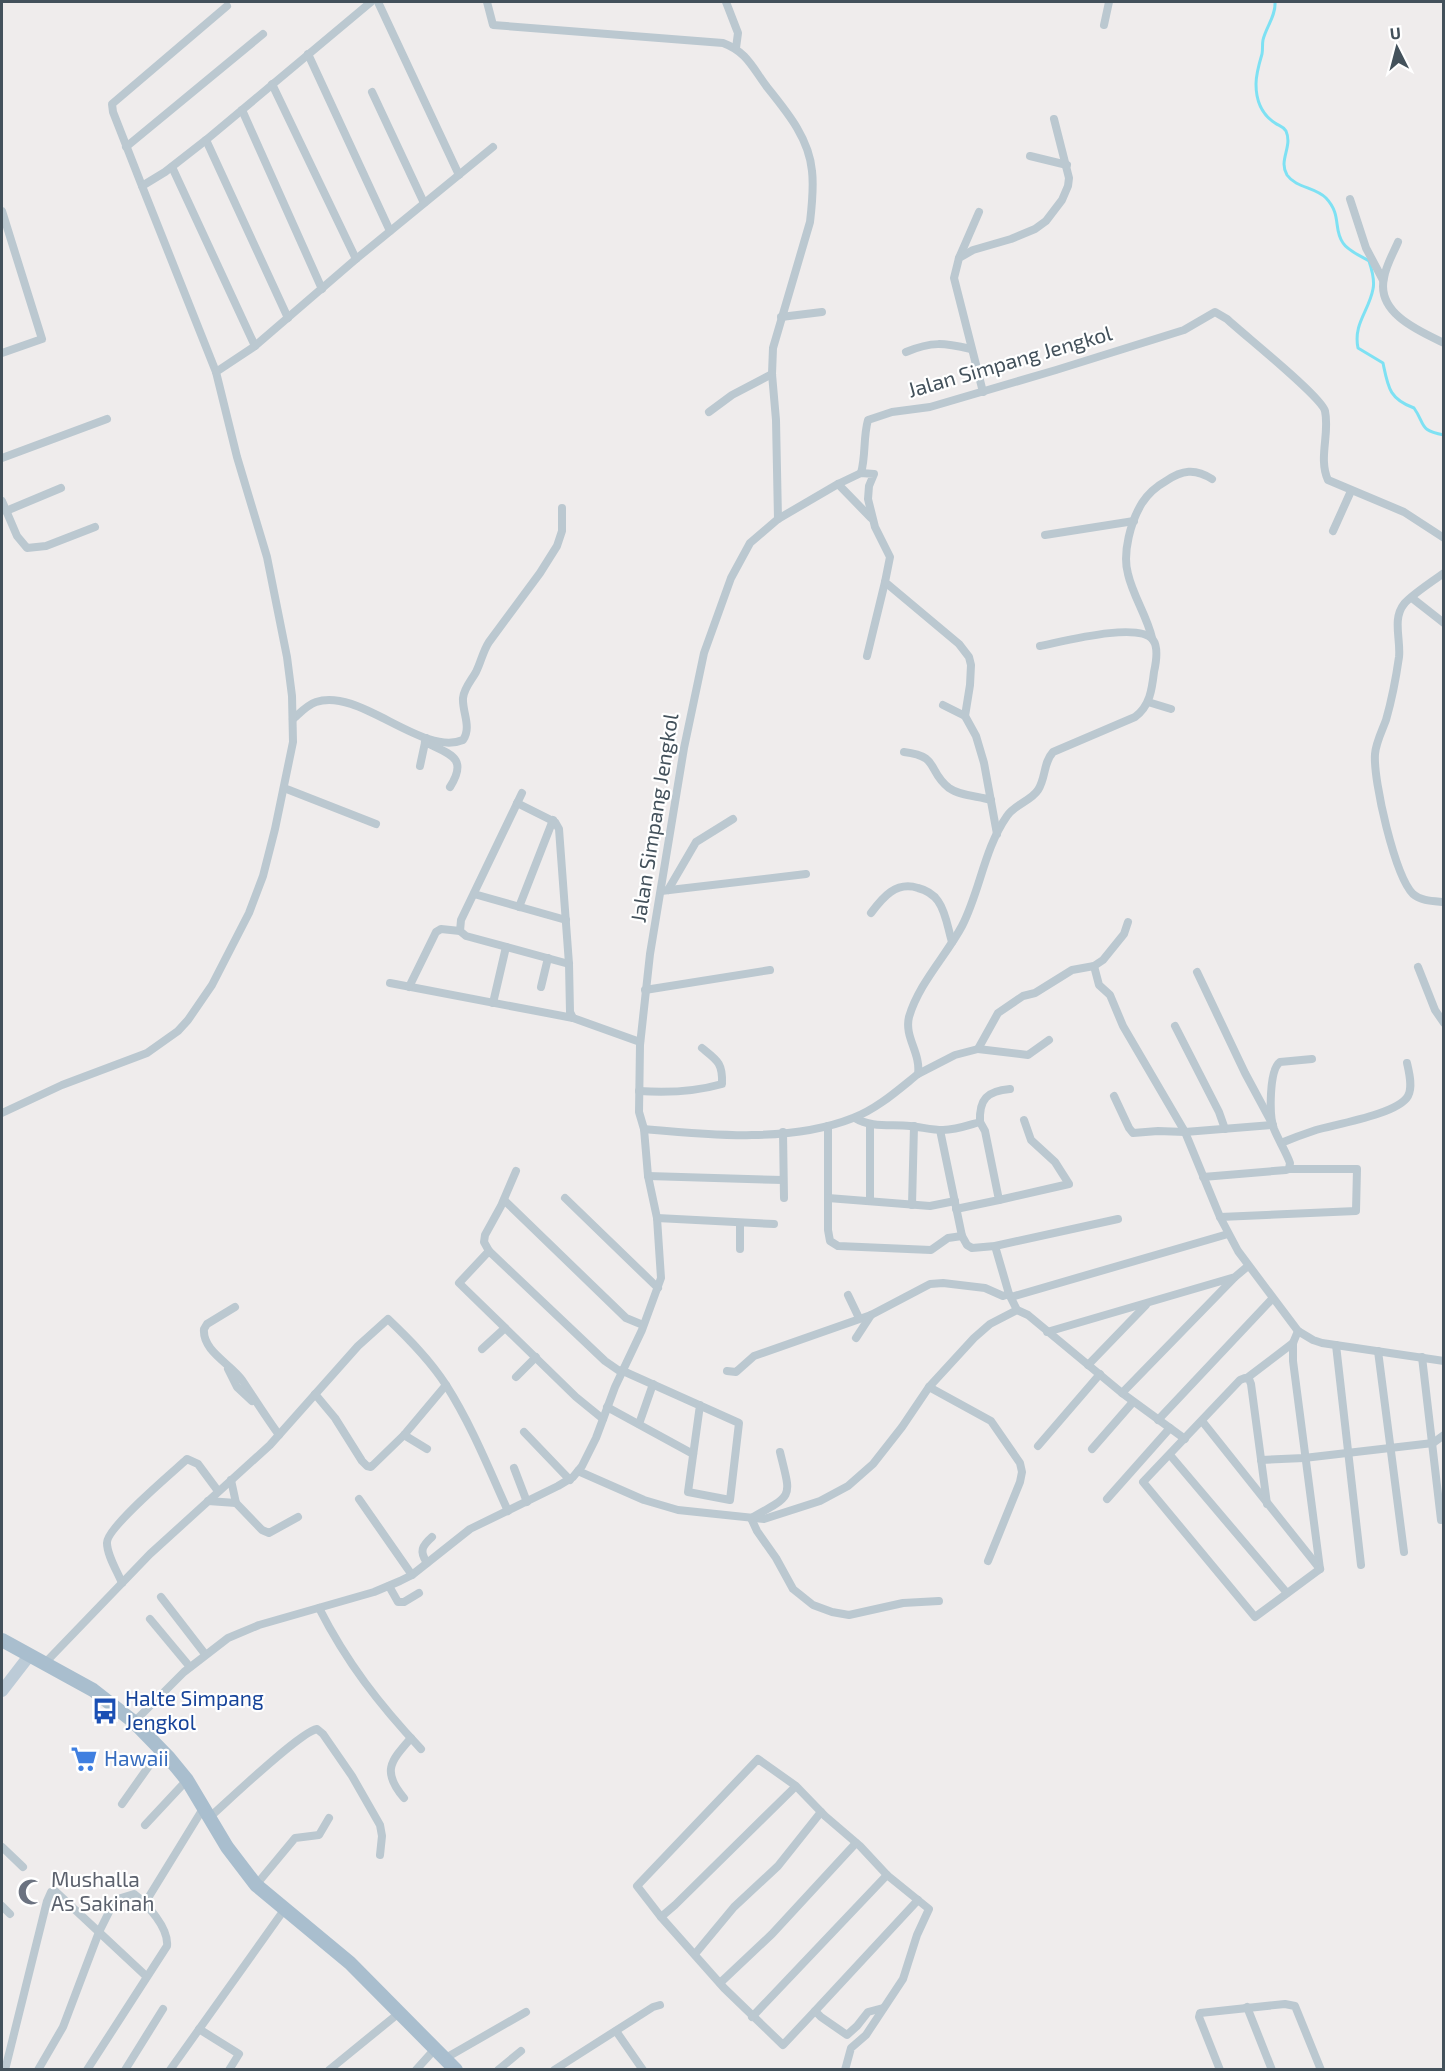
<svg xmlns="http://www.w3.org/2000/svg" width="1445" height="2071" font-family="'Exo 2',sans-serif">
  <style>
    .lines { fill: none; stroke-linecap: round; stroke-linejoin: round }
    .stream { stroke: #7ee1f3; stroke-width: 3 }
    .street { stroke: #bbc8d0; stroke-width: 8 }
    .secondary { stroke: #bccbd7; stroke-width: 12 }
    .primary { stroke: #a9bece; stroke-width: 14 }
    .labels { text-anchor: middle; stroke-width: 4.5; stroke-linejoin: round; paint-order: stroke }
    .street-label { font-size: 21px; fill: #43515b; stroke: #fff }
    .transit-label { font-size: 21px; fill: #164399; stroke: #fff; text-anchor: start }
    .shop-label { font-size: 21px; fill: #366cbe; stroke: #fff; text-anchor: start }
    .worship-label { font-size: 21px; fill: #5b616d; stroke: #fff; text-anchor: start }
  </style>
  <rect width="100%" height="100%" fill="#efecec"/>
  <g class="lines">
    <path class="stream" d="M1275,2C1276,16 1266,27 1263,40C1262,45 1263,49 1262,54C1259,64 1256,74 1256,84C1256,100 1261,114 1275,123C1279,126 1283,126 1286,131C1293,147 1278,160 1287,175C1296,188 1315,187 1326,198C1342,215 1333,229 1343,243C1348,251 1361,256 1369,261C1372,270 1375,280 1373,289C1369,311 1353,324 1358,348L1383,363C1388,387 1389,399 1414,408C1426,425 1418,430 1444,435"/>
    <g class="street">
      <polyline points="378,2 459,175"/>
      <path d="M487,2L493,25L723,43C747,52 752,67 767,87C787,112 809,138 812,171C814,188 812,205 810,222L773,348L772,374L776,420L778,519"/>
      <polyline points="726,2 738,33 736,48"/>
      <polyline points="1104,25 1109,2"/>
      <polyline points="308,54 390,231"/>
      <polyline points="272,84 356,259"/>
      <polyline points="372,92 424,203"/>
      <polyline points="242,110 322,289"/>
      <polyline points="206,140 288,318"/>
      <polyline points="126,147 263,34"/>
      <polyline points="1030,156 1067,165"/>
      <polyline points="172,167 255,346"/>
      <polyline points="142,186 113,112 112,104 227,6"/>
      <polyline points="1350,199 1366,248 1383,280"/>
      <polyline points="2,211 42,339 2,353"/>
      <path d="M1398,242C1393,254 1386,265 1384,278C1376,313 1419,331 1444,343"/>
      <polyline points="959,258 979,212"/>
      <polyline points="781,317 822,312"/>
      <path d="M906,352C932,341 944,343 971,349"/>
      <polyline points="216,372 142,186 165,172 206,140 371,2"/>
      <polyline points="983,392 954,278 959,258 973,250 1011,239 1035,229 1046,221 1062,200 1068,186 1069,178 1054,119"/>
      <polyline points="709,412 732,395 772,374"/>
      <polyline points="2,458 107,419"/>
      <path d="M861,473C866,455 863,438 868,420L892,412L930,407L1056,370L1184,330L1215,312L1227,319C1244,335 1321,396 1325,411C1330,434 1318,458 1328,480L1404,512L1444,538"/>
      <polyline points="838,484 871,518"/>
      <polyline points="2,501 17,536 27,548 46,546 95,527"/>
      <polyline points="6,511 61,488"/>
      <polyline points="1333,531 1351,491"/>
      <polyline points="1045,535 1134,521"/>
      <path d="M1444,573C1434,580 1410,596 1404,604C1392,619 1401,640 1399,657C1396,678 1392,699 1386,720C1382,731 1376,742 1375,754C1373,781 1395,876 1413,894C1421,901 1433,901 1444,902"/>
      <polyline points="1412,598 1444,623"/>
      <path d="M1152,638C1147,616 1133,596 1128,574C1122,553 1131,521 1142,503C1148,494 1157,486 1166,481C1182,470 1195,468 1212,479"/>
      <polyline points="867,656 885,582"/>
      <polyline points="1148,702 1171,709"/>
      <polyline points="943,705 965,716"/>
      <path d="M293,719C300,713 307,705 316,702C359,687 422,757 463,740C472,727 462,712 463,698C464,688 471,681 476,672C481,662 483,651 489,642L540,573L557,546L562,531V508"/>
      <path d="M425,742C449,754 469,757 450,787"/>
      <path d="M904,752C940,756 927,771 949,788C960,796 978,796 991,800"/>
      <polyline points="420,766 426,738"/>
      <polyline points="284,788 376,824"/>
      <polyline points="522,793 461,920 460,931 466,936 569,964"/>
      <polyline points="517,803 555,822 559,829 569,964 570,1012 573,1018 640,1042"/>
      <polyline points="668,890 696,842 733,819"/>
      <polyline points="661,891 806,874"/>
      <polyline points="474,894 566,920"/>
      <polyline points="519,907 553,820"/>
      <path d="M871,913C883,897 896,881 918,888C926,890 933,894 938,901C946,912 948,929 952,942"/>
      <polyline points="1094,966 1099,985 1110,995 1123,1026 1185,1132 1220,1217 1238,1251 1298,1331 1313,1340 1322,1343 1444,1361"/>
      <polyline points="1418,967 1435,1010 1444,1023"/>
      <polyline points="390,983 573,1018"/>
      <polyline points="409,987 436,932 441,929 460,931"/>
      <polyline points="541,987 548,958"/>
      <polyline points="645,990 770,970"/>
      <polyline points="493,1003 506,947"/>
      <polyline points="1175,1026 1219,1112 1225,1129"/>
      <polyline points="978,1049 1028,1055 1049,1040"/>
      <polyline points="918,1074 955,1055 978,1049 998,1013 1023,996 1035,993 1072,970 1094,966 1103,960 1124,934 1128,922"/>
      <path d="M639,1091C668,1093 694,1092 722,1084C723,1063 717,1060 702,1048"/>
      <polyline points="1114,1096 1129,1128 1133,1133 1158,1131 1185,1132 1273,1125 1245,1073 1197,972"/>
      <polyline points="2,1113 62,1085 147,1053 178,1031 188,1020 212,985 249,913 263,876 275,829 293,742 292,696 287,657 267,557 237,457 216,372 255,346 356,259 493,147"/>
      <path d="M855,1118C871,1128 892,1124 910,1126C921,1127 932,1130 943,1130C956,1130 969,1125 980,1122C979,1099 987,1091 1010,1089"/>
      <polyline points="828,1126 828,1230 830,1241 838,1246 931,1250 948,1238 962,1236"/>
      <path d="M644,1129C710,1135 790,1143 853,1118C877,1109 898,1090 918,1074C921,1053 904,1037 909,1017C919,983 946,956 962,926C980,891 984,849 1007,816C1015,804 1031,801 1038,790C1046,778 1043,763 1053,752L1135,717C1150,706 1152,689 1154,672C1156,663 1159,648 1153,640C1139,621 1061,642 1040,646"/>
      <polyline points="940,1130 962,1236 967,1245 972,1248 995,1246 1118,1219"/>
      <polyline points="783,1132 784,1198"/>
      <path d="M1281,1143C1293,1138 1304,1134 1316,1130C1337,1124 1398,1114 1408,1096C1413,1087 1409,1072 1407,1063"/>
      <polyline points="648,1176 783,1180"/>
      <path d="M1203,1177L1286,1170L1289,1169L1290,1163C1286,1152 1279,1141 1274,1129C1269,1116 1269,1070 1280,1062L1312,1059"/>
      <polyline points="565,1198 658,1288"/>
      <polyline points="828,1198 930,1206 955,1201"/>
      <polyline points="504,1200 626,1318 643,1325"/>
      <polyline points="999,1200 1069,1184 1055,1162 1031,1140 1024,1120"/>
      <polyline points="870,1201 870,1124"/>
      <polyline points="912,1205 914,1126"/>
      <polyline points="956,1209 999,1200 985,1131 980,1122"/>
      <polyline points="1220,1217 1356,1211 1357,1169 1289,1169"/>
      <polyline points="657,1218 774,1224"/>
      <polyline points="740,1223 740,1249"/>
      <polyline points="995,1246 1009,1294 1017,1310 1028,1315 1122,1393 1185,1439"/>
      <polyline points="489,1251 484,1242 485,1235 501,1206 516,1171"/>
      <polyline points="848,1295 859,1318"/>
      <polyline points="1011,1297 1228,1234"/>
      <path d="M235,1307L207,1324L204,1329C202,1351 231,1364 242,1380C254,1398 266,1417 279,1435"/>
      <polyline points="1298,1331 1293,1343 1293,1361 1320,1569"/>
      <polyline points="1047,1332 1235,1277 1248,1266"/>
      <polyline points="856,1338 871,1315"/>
      <polyline points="1336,1345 1361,1565"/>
      <polyline points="482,1349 505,1328"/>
      <polyline points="1378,1351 1404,1552"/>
      <polyline points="1422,1357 1441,1520"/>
      <polyline points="1088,1365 1146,1305"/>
      <polyline points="228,1369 237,1387 252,1401"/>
      <polyline points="727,1371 736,1372 754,1356 871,1315 930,1284 943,1283 985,1288 1003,1296 1009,1294"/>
      <polyline points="516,1377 536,1357"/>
      <polyline points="1247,1378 1293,1343"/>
      <polyline points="929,1387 991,1421 1020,1463 1022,1472 1020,1482 988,1561"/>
      <polyline points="1122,1393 1234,1278"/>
      <polyline points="315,1394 335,1418 362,1461 367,1466 371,1467 404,1435 446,1385"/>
      <polyline points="607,1407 693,1454"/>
      <polyline points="603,1419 576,1397 459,1283 489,1251 605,1361 618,1370 623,1371 739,1423 730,1500 688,1492 700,1405"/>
      <polyline points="1158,1420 1272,1299"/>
      <polyline points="1202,1421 1320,1569"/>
      <polyline points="639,1424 653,1384"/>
      <polyline points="524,1432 570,1480"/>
      <polyline points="404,1435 427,1449"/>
      <polyline points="1038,1446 1100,1374"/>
      <polyline points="1092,1449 1133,1402"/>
      <polyline points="1170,1455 1287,1593"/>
      <polyline points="1261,1460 1304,1458 1433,1443 1444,1435"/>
      <polyline points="514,1468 527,1502"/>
      <polyline points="578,1471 644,1500 678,1510 764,1519 820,1501 848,1486 873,1464 902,1427 929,1387 974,1338 990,1324 1017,1310"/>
      <polyline points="231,1480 236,1503"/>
      <polyline points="359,1499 412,1575"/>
      <polyline points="1107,1499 1170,1428"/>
      <polyline points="208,1501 236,1503 262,1530 269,1533 298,1517"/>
      <polyline points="1267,1504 1251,1384 1249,1379 1245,1378 1240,1380 1143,1482 1255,1617 1320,1569"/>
      <polyline points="751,1518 757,1531 776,1558 793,1589 813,1605 832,1612 849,1615 903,1603 939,1601"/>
      <path d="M751,1518C795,1494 791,1498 780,1452"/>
      <path d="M427,1563C419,1551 422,1546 432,1537"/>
      <path d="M122,1583C117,1571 107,1555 107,1543C106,1528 173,1472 187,1459L198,1464L218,1491"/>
      <polyline points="389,1586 398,1602 404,1602 419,1593"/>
      <polyline points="161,1597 205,1654"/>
      <path d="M319,1608C347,1663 379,1704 421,1749"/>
      <polyline points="150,1619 190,1667"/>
      <path d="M44,1664L150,1554L270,1445L358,1346L388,1319C409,1339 430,1360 446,1385C471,1424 489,1469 508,1511"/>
      <polyline points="134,1722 184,1672 228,1638 259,1625 374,1592 400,1581 412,1575 470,1529 558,1486 573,1477 582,1466 596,1438 615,1387 642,1330 661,1278 657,1218 648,1176 644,1129 639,1112 640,1045 650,954 684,748 704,653 731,578 750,543 778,519 838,484 861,473 874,474 869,486 868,499 875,527 890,557 885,582 959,644 969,657 971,665 970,685 965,716 976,736 984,763 997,834"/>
      <polyline points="796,1786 675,1905 661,1917 637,1886 758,1759 796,1786 825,1816 860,1846 887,1875 929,1909 917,1935 903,1979 866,2035 851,2048 845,2070"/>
      <path d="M404,1798C381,1771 391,1761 411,1738"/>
      <polyline points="122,1804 161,1749"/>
      <path d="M210,1817C228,1801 300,1732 317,1729L323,1734L352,1776L380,1825L382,1836L380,1855"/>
      <polyline points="145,1825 187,1780"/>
      <polyline points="2,1847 23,1867"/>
      <polyline points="256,1885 295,1838 319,1835 329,1818"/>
      <polyline points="145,1903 204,1807"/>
      <polyline points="2,1906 10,1914"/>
      <polyline points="661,1917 724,1988 783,2045 815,2011 821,2017 847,2035 857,2026 868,2012 883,2008"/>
      <polyline points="695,1954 734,1907 778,1866 821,1812"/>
      <polyline points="720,1983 772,1934 856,1843"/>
      <polyline points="1247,2007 1272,2070"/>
      <polyline points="815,2011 918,1900"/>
      <polyline points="752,2017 887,1875"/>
      <polyline points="199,2029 239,2054 229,2070"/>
      <polyline points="616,2031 643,2070"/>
      <polyline points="444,2059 526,2012"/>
      <polyline points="5,2070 47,1901 51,1892 55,1891 146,1976"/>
      <path d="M38,2070L63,2027L99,1932L111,1908L121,1898L134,1894C147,1904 169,1928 167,1946L87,2070"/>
      <polyline points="125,2070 163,2009"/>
      <polyline points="170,2070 284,1910"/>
      <polyline points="329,2070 399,2013"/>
      <polyline points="416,2070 434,2050"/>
      <polyline points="498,2070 521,2051"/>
      <polyline points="554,2070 653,2007 660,2005"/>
      <polyline points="1220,2070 1199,2017 1200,2013 1285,2004 1295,2006 1321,2070"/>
    </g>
    <polyline class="secondary" points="2,1691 29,1656"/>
    <polyline class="primary" points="2,1640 93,1690 134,1722 169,1758 187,1780 227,1847 256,1885 350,1963 456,2070"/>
  </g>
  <defs>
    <g id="bus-bare" transform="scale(2.07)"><path d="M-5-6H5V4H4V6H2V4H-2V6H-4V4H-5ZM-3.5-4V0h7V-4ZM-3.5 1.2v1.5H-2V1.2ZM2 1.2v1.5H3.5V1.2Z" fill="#1a4fb4" stroke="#fff" stroke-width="2.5" paint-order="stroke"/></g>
    <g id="supermarket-bare" transform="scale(2.07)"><path d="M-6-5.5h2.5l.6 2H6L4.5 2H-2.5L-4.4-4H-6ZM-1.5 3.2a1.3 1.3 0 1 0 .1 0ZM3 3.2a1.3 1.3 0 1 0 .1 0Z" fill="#3f7fe0" stroke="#fff" stroke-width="2.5" paint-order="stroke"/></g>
    <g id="mosque-bare" transform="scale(2.07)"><path d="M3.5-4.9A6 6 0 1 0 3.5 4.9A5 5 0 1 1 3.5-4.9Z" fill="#6b7280" stroke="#fff" stroke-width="2.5" paint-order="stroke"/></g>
  </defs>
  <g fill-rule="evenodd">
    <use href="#bus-bare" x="105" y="1711"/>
    <use href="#supermarket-bare" x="84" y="1759"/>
    <use href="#mosque-bare" x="31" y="1892"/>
  </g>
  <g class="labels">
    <g class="street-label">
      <text transform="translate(1010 362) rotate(-16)" y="7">Jalan Simpang Jengkol</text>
      <text transform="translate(655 818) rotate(-81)" y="7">Jalan Simpang Jengkol</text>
    </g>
    <g class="transit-label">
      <text x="125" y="1706">Halte Simpang<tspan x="125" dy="24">Jengkol</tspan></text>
    </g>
    <g class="shop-label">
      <text x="104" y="1766">Hawaii</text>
    </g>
    <g class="worship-label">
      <text x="51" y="1887">Mushalla<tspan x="51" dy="24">As Sakinah</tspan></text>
    </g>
  </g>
  <rect width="1445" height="2071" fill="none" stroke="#43515b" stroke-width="6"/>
  <g transform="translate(1397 48) rotate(354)" stroke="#ffffff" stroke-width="4.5" paint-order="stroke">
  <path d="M0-4.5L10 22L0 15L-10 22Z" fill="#43515b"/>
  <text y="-9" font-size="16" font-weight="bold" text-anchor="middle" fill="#43515b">U</text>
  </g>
</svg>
